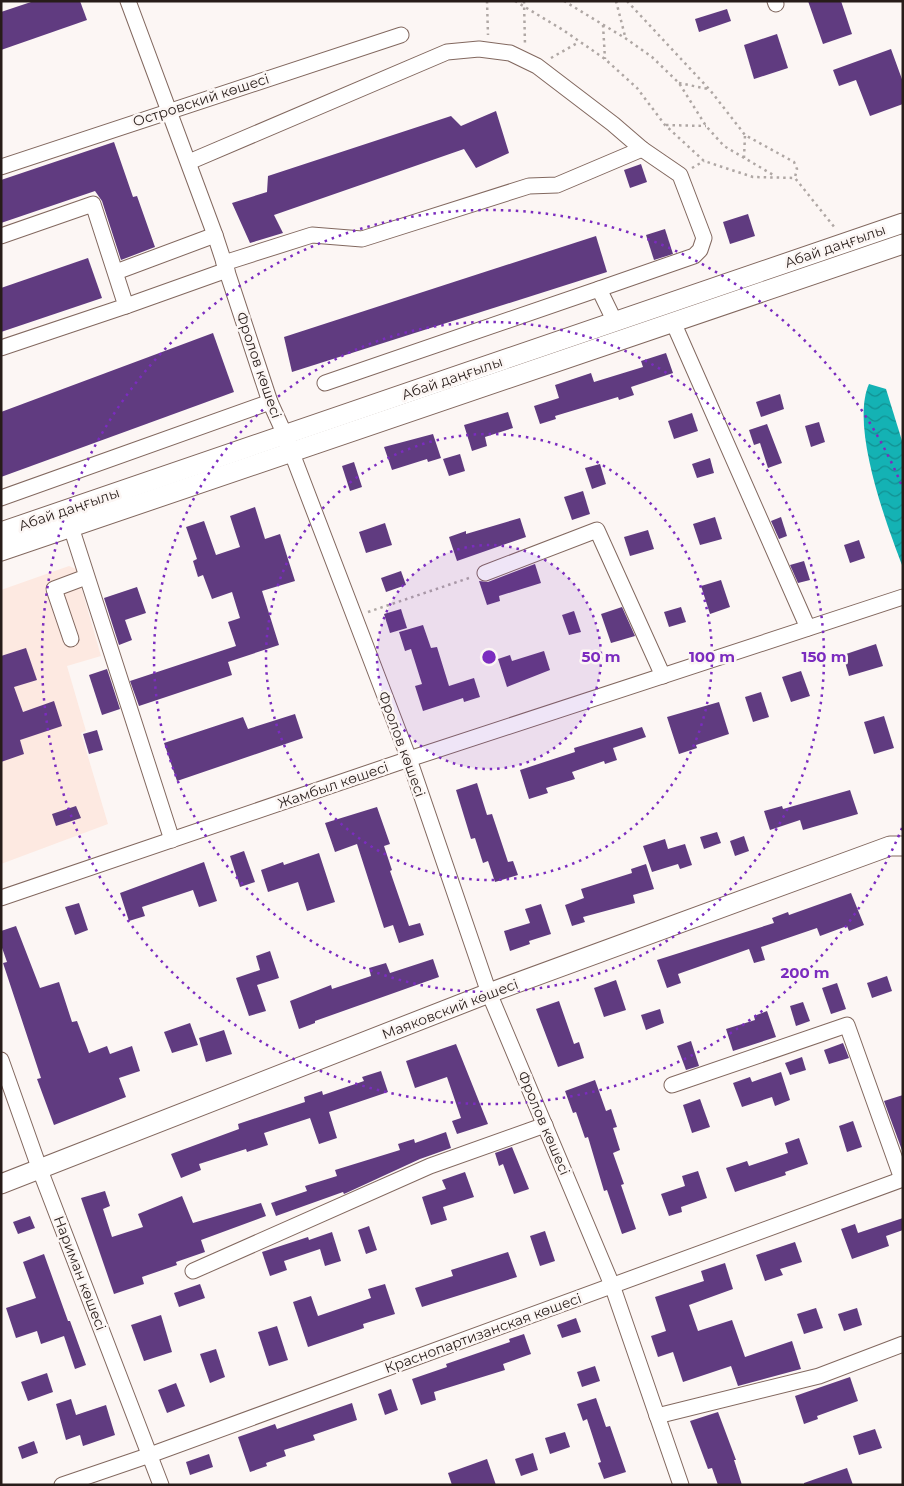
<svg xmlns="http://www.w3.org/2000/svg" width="904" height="1486" font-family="Montserrat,sans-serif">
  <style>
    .medical { fill: #fde9e1 }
    .water { fill: url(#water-waves) }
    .building { fill: #603b80 }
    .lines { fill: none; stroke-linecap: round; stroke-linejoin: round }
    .minor-casing { stroke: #82685f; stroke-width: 17 }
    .major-casing { stroke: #82685f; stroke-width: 21 }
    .path { stroke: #afa7a4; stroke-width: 2.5; stroke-dasharray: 2.5 4; stroke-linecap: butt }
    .minor { stroke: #fff; stroke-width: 15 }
    .major { stroke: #fff; stroke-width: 19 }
    .ring { fill: none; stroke: #7b2cbf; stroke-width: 2.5; stroke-dasharray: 2.5 5 }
    .labels { text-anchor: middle; stroke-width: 5; stroke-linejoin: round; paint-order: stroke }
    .street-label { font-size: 14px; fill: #271c19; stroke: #fcf6f4 }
    .centre { fill: #7b2cbf; stroke: #fcf6f4; stroke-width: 2.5 }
    .ring-label { font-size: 15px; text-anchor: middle; font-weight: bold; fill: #7b2cbf; stroke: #fcf6f4; stroke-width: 5; stroke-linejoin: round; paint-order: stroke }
  </style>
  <defs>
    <pattern id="water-waves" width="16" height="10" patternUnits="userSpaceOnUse" patternTransform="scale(1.25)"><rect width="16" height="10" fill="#14b2b4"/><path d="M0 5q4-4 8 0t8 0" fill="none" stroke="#129092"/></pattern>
  </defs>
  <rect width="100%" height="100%" fill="#fcf6f4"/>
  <polygon class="medical" points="69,566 76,569 101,656 67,666 86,731 81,733 108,824 1,864 1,590"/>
  <path class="water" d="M869,384L886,389L903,444L902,565C886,523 850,426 869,384Z"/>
  <g class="building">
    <polygon points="34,1 80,1 87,20 1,50 1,12"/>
    <polygon points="808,1 841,1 852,34 823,44"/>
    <polygon points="727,9 731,21 699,32 695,19"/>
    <polygon points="777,34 788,68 754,79 744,45"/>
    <polygon points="891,49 903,82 903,104 870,116 856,80 839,86 833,70"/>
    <polygon points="496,111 509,153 476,168 464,149 274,215 283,233 250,243 232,203 267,192 268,176 451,116 461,126"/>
    <polygon points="114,142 133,197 137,196 155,247 121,260 102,201 95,191 1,223 1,180"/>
    <polygon points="641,164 647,182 630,188 624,170"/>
    <polygon points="748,214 755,236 730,244 723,222"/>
    <polygon points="665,229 673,254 654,260 646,235"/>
    <polygon points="596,236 607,272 292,372 284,337"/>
    <polygon points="88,258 102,298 1,332 1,288"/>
    <polygon points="213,333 234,392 1,477 1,412"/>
    <polygon points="666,353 673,373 631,387 634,395 619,400 618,397 555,416 556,419 540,424 534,406 559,398 555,385 591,373 594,382 643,367 641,361"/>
    <polygon points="780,394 784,409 761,417 756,402"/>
    <polygon points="508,412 513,428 485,437 487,446 472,451 464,425"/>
    <polygon points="692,413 698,431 674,439 668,421"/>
    <polygon points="819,422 825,442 811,447 805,426"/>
    <polygon points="767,424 782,463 768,468 760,443 754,445 749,430"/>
    <polygon points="433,434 441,458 428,462 427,459 392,470 384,447"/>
    <polygon points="460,454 465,471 449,476 443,459"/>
    <polygon points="710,458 714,473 697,478 692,464"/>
    <polygon points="354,462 362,487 350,491 342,466"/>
    <polygon points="600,464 606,484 592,489 585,468"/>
    <polygon points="583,491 590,514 572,520 564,497"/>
    <polygon points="255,507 265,539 280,534 295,581 262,591 279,645 228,662 232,675 139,706 130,681 236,646 228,622 240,618 232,592 212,599 203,575 198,577 193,561 197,559 186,527 204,521 216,555 240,547 230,516"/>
    <polygon points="715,517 722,539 700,545 693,524"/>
    <polygon points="781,517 787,536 779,539 771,521"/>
    <polygon points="520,518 526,537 457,561 449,537 466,531 466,534"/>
    <polygon points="385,523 392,545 366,553 359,532"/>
    <polygon points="648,530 654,549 630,556 624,537"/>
    <polygon points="859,540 865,558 850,563 844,545"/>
    <polygon points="804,561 810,580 798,583 790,565"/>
    <polygon points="535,564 541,583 499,596 500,601 487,605 479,581 488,582"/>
    <polygon points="401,571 406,585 386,592 381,578"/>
    <polygon points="721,580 730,607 710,614 701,586"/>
    <polygon points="137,587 146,613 125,620 132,640 119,645 104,598"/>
    <polygon points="622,607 635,636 611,643 601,614"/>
    <polygon points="681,607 686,622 669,627 664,612"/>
    <polygon points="401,609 407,628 390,633 384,614"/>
    <polygon points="574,611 581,632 569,635 562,615"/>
    <polygon points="423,625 431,648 437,647 449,686 474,678 480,697 464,702 463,698 423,711 415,686 422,684 411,649 405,651 399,632"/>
    <polygon points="876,644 883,666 849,676 843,655"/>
    <polygon points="26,648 37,680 14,687 23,712 54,701 62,726 20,740 24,754 1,762 1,656"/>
    <polygon points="544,651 550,670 507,687 498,659 510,655 512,661"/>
    <polygon points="107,669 120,709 102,715 89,675"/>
    <polygon points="801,671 810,696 791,702 782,677"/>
    <polygon points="761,692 769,717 753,722 745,697"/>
    <polygon points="719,702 729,734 696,745 697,748 679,754 667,717"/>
    <polygon points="295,714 303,738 177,781 164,743 243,717 248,729"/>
    <polygon points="884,716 894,748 874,754 864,722"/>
    <polygon points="642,727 646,737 613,748 617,760 605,764 604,761 572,772 575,779 546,788 548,793 529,799 520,770 575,752 574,748"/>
    <polygon points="97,730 103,750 89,754 83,734"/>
    <polygon points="477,783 487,815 492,814 508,862 513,861 518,875 495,882 488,861 483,863 475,838 471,839 456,790"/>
    <polygon points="850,790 858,814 803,830 800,820 770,830 764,811 782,806 783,809"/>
    <polygon points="76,806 81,818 56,826 52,814"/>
    <polygon points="377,807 390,844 384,846 392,870 390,871 409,926 420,923 424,935 399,943 393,925 384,928 357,844 335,852 325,823"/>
    <polygon points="717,832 721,843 704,849 700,837"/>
    <polygon points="744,836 749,851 735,856 730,841"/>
    <polygon points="665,839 668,849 685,844 692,865 680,869 678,864 652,872 643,846"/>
    <polygon points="244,851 255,882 240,887 230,856"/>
    <polygon points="319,853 335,902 307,911 298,882 268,892 261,870 283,862 284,865"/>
    <polygon points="204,862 217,901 199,907 193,890 142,907 145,916 129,921 120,893"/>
    <polygon points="646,864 654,889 633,895 635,903 583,917 585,922 572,926 565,905 584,898 581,889 632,873 631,869"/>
    <polygon points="851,893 864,925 849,931 847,926 820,936 817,928 761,947 765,960 754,963 749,949 678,974 681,983 667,988 657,960 774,923 772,918 788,912 789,915"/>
    <polygon points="79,903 88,930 75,935 65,907"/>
    <polygon points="541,904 551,934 529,941 530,944 510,951 504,931 530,923 525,909"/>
    <polygon points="16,926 40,988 59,982 72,1022 77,1021 89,1053 107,1046 110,1054 132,1046 140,1071 119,1078 126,1097 54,1125 37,1079 41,1078 3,963 7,962 1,945 1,931"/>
    <polygon points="270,951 279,978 257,985 266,1011 249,1016 236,978 260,970 256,956"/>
    <polygon points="433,959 439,977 315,1021 315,1023 299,1029 290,1001 331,985 332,989 371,976 369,968 386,963 390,973"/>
    <polygon points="887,976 892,991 872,998 867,983"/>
    <polygon points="616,980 626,1010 604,1017 594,988"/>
    <polygon points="837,983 846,1009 831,1014 822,988"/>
    <polygon points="559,1001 574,1044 579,1042 584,1058 558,1067 536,1009"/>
    <polygon points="803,1002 810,1021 796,1026 790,1006"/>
    <polygon points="660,1009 664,1023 646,1030 641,1015"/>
    <polygon points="767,1011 776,1037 733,1051 726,1029 755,1020 754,1016"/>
    <polygon points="190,1023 198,1045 172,1053 164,1032"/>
    <polygon points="224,1030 232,1054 206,1062 199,1038"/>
    <polygon points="691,1041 699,1066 686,1070 677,1046"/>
    <polygon points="843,1043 849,1058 829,1064 824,1050"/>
    <polygon points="456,1044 488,1124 457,1134 452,1121 461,1118 447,1077 415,1088 406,1061"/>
    <polygon points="802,1057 806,1070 790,1075 785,1063"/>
    <polygon points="381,1071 388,1092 329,1112 337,1138 319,1144 310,1118 264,1133 268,1145 247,1152 246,1149 199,1164 201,1170 181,1178 171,1154 239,1129 238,1124 305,1102 304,1097 322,1091 323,1095 364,1081 362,1077"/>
    <polygon points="781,1072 790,1100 775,1106 772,1097 742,1107 733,1083 750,1077 752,1082"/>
    <polygon points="595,1080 606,1111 611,1109 617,1127 613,1128 620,1150 613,1153 624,1184 621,1185 636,1229 622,1234 607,1190 604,1191 588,1137 585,1138 576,1112 573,1113 565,1091"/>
    <polygon points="903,1095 903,1153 884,1101"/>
    <polygon points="700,1099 710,1127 692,1133 683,1105"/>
    <polygon points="853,1121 862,1147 847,1152 839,1126"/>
    <polygon points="446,1132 451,1148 420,1159 344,1194 343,1192 276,1216 271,1203 307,1191 305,1186 337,1176 335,1170 400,1150 398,1144 414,1139 415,1143"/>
    <polygon points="799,1138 808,1164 785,1172 786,1175 735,1192 726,1168 747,1161 749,1166 788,1153 785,1143"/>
    <polygon points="512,1147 529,1189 514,1194 503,1164 499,1166 495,1153"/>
    <polygon points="698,1171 707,1198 681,1207 682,1212 669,1216 661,1194 685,1186 682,1176"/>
    <polygon points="465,1172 474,1197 443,1207 447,1220 431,1225 422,1197 446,1189 442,1180"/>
    <polygon points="105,1191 110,1206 103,1209 112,1237 143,1227 138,1214 182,1196 193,1223 261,1203 266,1216 201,1240 205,1252 176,1262 177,1265 142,1277 144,1284 114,1294 81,1198"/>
    <polygon points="30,1216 35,1228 18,1234 13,1222"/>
    <polygon points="903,1218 903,1230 886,1236 889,1246 852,1259 841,1229 855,1224 858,1233"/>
    <polygon points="369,1226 377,1250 366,1254 358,1230"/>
    <polygon points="545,1231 555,1261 540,1266 530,1236"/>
    <polygon points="332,1232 341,1261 325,1266 320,1249 284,1261 287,1270 270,1276 262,1252 308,1237 309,1240"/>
    <polygon points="795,1242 802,1262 780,1269 783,1275 765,1281 756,1255"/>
    <polygon points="508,1252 517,1277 422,1307 415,1288 453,1276 451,1270"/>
    <polygon points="44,1254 68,1321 70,1321 86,1365 75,1369 64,1336 41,1344 37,1331 16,1338 6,1308 36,1298 23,1262"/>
    <polygon points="725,1263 733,1289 689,1305 698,1331 732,1320 745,1357 792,1341 801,1369 738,1386 731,1366 683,1382 673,1352 658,1357 651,1336 666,1331 655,1297 704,1281 701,1271"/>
    <polygon points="200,1284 205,1298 179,1307 174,1293"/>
    <polygon points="385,1284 395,1314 363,1324 364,1328 308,1347 293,1302 311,1296 318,1316 371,1298 368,1289"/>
    <polygon points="816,1308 823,1328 804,1334 797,1314"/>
    <polygon points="857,1308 862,1325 844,1331 838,1314"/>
    <polygon points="161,1315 172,1352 144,1361 131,1325"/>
    <polygon points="576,1318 581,1332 562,1338 557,1325"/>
    <polygon points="277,1326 288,1360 269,1366 258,1332"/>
    <polygon points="524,1334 531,1354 503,1364 505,1370 434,1392 436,1400 421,1405 412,1379 447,1367 446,1364 510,1342 509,1339"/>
    <polygon points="216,1349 225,1377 210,1383 200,1354"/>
    <polygon points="595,1366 600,1381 582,1387 577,1372"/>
    <polygon points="47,1373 53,1392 28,1401 21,1382"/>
    <polygon points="850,1377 858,1401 817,1416 818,1419 804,1424 795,1396"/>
    <polygon points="176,1383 185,1406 167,1413 158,1390"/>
    <polygon points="391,1389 398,1410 385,1415 378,1394"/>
    <polygon points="596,1398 606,1427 610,1426 626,1472 604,1479 598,1463 601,1462 587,1419 583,1421 577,1404"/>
    <polygon points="71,1399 76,1415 106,1405 115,1435 83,1446 80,1435 66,1440 56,1404"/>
    <polygon points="352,1403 357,1420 313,1435 315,1440 284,1450 286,1456 266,1463 267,1466 250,1472 238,1437 275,1424 277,1429"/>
    <polygon points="718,1412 736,1460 734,1460 742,1485 718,1485 712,1468 708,1469 690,1421"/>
    <polygon points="875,1429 882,1448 859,1455 853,1436"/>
    <polygon points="565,1432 570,1447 550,1454 545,1438"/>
    <polygon points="34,1441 38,1453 22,1459 18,1447"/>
    <polygon points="533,1453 538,1470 521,1476 515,1459"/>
    <polygon points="209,1454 213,1467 190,1475 186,1462"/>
    <polygon points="487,1459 496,1485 452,1485 448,1473"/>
    <polygon points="847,1468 853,1485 804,1485 804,1483"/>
  </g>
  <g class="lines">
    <g class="minor-casing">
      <g id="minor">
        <polyline points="128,1 215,235 270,402 285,435 409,759 489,993 612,1285 681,1485"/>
        <polyline points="775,1 776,4"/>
        <polyline points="189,162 447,52 479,49 510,53 537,66 613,124 642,149 680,175 704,238 700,250 694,256 599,289 615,322"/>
        <polyline points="1,167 401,35"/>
        <polyline points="1,236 93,204 126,306 1,348"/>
        <polyline points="224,263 312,235 362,239 529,186 557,185 642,149"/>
        <polyline points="116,272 215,235"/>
        <polyline points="126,306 227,270"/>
        <polyline points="673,322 808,628"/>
        <polyline points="325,383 599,289"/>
        <polyline points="1,498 270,402"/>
        <polyline points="71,527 172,840"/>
        <polyline points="485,573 597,530 663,676"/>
        <polyline points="71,639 54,589 86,577"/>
        <polyline points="1,898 409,759 903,597"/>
        <polyline points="1,1060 40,1170 161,1485"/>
        <polyline points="672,1085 847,1025 902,1179"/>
        <polyline points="193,1271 430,1166 545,1125"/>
        <polyline points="657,1416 819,1376 903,1344"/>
        <polyline points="62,1485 150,1455 903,1179"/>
      </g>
    </g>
    <g class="major-casing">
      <g id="major">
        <polyline points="1,532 903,223"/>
        <polyline points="1,551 903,244"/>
        <polyline points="1,1184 489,993 890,846 903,846"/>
      </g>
    </g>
    <g class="path">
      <polyline points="487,1 488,35"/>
      <polyline points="515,1 563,30 605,59 637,88 665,125 704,161 753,177 795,178 835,228"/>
      <polyline points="524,1 525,45"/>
      <polyline points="564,1 625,38 652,57 679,83 706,126 724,146 775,176"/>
      <polyline points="616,1 625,36"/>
      <polyline points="627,1 710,90 745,135 794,162 797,169 795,177"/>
      <polyline points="603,25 605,59"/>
      <polyline points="551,58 579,42"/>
      <polyline points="679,83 708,89"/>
      <polyline points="666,125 706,126"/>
      <polyline points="744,158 745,135"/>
      <polyline points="692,168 704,161"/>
      <polyline points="368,612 472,577"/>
    </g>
    <use href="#minor" class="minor"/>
    <use href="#major" class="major"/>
  </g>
  <circle cx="489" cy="657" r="112" fill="#7b2cbf" fill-opacity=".12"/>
  <g class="ring">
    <circle cx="489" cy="657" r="112"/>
    <circle cx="489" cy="657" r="223"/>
    <circle cx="489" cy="657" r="335"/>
    <path d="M902 828A447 447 0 1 1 902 486"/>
  </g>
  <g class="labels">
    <g class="street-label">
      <text transform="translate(201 100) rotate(-18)" y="5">Островский көшесі</text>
      <text transform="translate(835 246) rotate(-19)" y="5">Абай даңғылы</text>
      <text transform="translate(259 365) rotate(71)" y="5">Фролов көшесі</text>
      <text transform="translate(452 378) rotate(-19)" y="5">Абай даңғылы</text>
      <text transform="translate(69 509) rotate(-19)" y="5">Абай даңғылы</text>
      <text transform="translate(402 744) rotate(70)" y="5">Фролов көшесі</text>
      <text transform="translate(333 785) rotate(-19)" y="5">Жамбыл көшесі</text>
      <text transform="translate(450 1009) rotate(-21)" y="5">Маяковский көшесі</text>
      <text transform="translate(544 1123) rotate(67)" y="5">Фролов көшесі</text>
      <text transform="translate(80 1273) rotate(69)" y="5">Нариман көшесі</text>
      <text transform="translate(483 1333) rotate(-20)" y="5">Краснопартизанская көшесі</text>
    </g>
  </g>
  <circle cx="489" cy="657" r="8" class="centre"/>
  <g class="ring-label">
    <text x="601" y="662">50 m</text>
    <text x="712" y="662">100 m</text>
    <text x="824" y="662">150 m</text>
    <text x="805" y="978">200 m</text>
  </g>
  <rect width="904" height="1486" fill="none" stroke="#271c19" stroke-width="5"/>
</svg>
